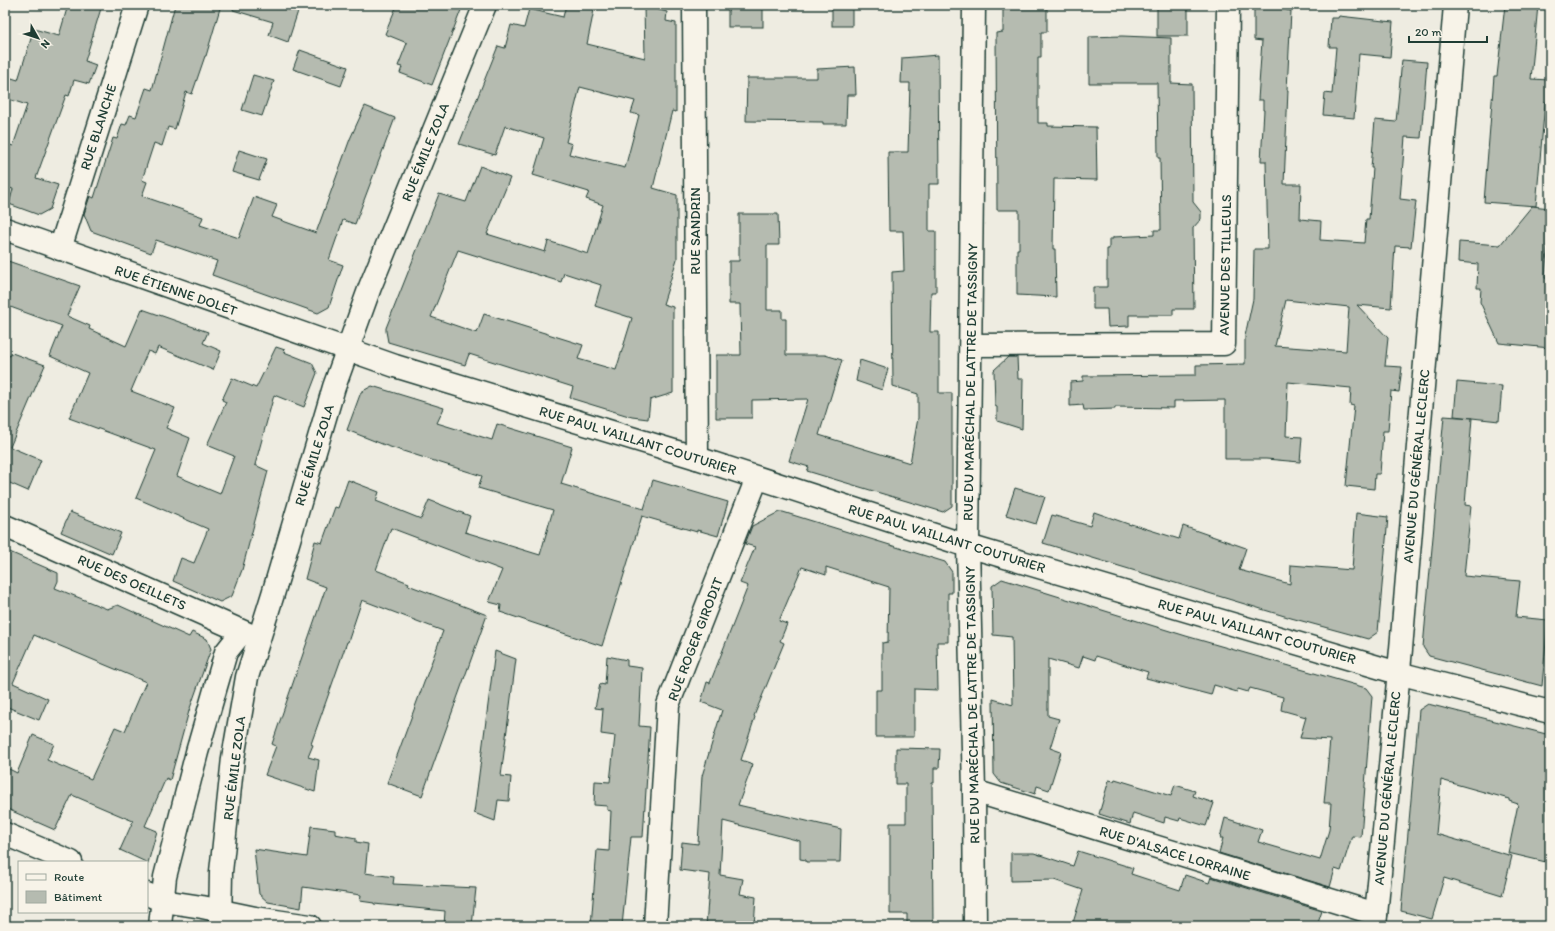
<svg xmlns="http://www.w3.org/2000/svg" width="1555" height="931" font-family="Itim,sans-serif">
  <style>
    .building { fill: #b5bbb0; stroke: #1f3d34; fill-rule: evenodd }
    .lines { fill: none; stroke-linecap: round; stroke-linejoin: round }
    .minor-casing { stroke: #1f3d34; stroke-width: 25 }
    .major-casing { stroke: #1f3d34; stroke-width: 25 }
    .minor { stroke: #f7f3e8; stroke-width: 22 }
    .major { stroke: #f7f3e8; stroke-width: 22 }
    .labels { text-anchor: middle; stroke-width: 3; stroke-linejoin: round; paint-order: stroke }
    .street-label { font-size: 14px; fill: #1f3d34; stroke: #f7f3e8 }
  </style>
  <rect width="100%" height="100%" fill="#eeece1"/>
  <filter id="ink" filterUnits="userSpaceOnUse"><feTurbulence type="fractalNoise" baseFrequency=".025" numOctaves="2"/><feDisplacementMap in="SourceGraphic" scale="8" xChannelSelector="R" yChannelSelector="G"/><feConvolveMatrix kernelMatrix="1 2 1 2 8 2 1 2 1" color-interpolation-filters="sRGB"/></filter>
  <g filter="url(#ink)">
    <g class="building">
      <polygon points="68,5 102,5 85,61 96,65 89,84 74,80 69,96 66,95 36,178 58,185 50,209 39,215 9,204 13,189 5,187 5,143 13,146 27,105 5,98 5,76 18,80 34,29 59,36"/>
      <polygon points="175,5 221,5 206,56 205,56 192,94 186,92 175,129 168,127 162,146 154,143 142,180 147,182 142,196 203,217 200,225 239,238 254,197 277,205 272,217 316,233 350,139 365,106 395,118 355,224 343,220 329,260 343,265 329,307 318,313 212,275 217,261 156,240 151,253 91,231 84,214 90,196 94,198 113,138 117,139 122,124 126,125 130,115 136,117 146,88 152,90"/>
      <polygon points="234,5 300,5 288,42 269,35 273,22 233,10"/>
      <polygon points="397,5 446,5 461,10 432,85 400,73 402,67 398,66 407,43 385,34"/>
      <path d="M566,5H595L587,44L645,58L644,6L667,12L666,21L676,23V112L672,111L653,188L677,195V259L663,304L673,307V393L650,400L648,419L632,417L570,398L573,387L469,354L465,365L388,342L386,331V328L439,194L466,202L480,166L510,178L487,234L545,252L548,241L588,254L603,205L586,199L589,192L533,175L544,138L505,126L495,155L459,144L498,46L505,48L511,25L524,28L529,9L563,17ZM580,87L635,101L631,113L639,115L625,168L569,154L572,144L566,142ZM458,250L561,282L564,273L601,285L595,306L632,318L616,370L578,359L583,345L484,314L477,333L431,317Z"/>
      <rect x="728" y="5" width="35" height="22"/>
      <rect x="832" y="5" width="20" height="21"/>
      <polygon points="1003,5 1047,5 1047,32 1041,32 1041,57 1038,57 1038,123 1048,123 1048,126 1096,127 1097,180 1054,179 1053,249 1055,249 1056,297 1017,295 1017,249 1019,249 1019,210 997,210 996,33 1003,32"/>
      <rect x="1157" y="5" width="31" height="31"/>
      <path d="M1254,5H1286V10L1291,11L1287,90H1288L1284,184H1301L1300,219L1321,221L1320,240L1364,243L1366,219H1369L1373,168H1371L1375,120L1396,122L1402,60L1427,62L1421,138L1405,137L1400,199L1416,201L1411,247L1395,246L1391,308L1357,305L1388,338L1385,366L1402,367L1399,392L1391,391L1388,431H1383L1380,474H1375L1374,489L1346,486L1354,406L1350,405L1351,388L1288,382L1286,436L1302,437L1300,462L1266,459H1225V400L1174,401V408L1115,407V409L1084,410L1083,405L1070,406V382L1083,381V376L1196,375V365L1245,364V336L1253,299L1254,249H1268L1266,161H1261L1264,110H1263V100H1258L1262,41L1254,40ZM1286,300L1349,307L1346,351L1275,346Z"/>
      <polygon points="1505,5 1538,5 1531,79 1550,80 1550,103 1545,102 1536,206 1484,202 1494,76 1497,76"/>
      <polygon points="1339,16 1393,22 1390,57 1359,54 1354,118 1323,115 1325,93 1332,94 1336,47 1329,47 1331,18 1338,18"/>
      <polygon points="1122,36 1171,38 1171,83 1192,84 1193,202 1201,212 1201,219 1193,228 1194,309 1173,309 1173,315 1129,315 1129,326 1108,327 1107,309 1093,309 1093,287 1107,287 1107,249 1109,249 1109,239 1113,239 1113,237 1154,235 1154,230 1161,230 1160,158 1158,158 1157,83 1089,83 1089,37"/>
      <polygon points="300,50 348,67 341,86 293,69"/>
      <polygon points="938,55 939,184 929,184 929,231 936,231 936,292 931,292 930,332 939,332 939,393 952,393 952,506 943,512 807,471 809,467 789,461 808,399 752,400 752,418 716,418 716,355 741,355 740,304 729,304 729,261 739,261 739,214 778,214 779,245 767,245 767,310 782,310 782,319 786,319 786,355 825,355 842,360 819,435 910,463 918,418 918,394 893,386 892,272 904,271 903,231 889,231 888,152 908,152 910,83 901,83 902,58"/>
      <polygon points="855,67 856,95 847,95 846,124 823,124 823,122 746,121 747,78 817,78 817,69"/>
      <polygon points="253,75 274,81 262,116 242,110"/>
      <polygon points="239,150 267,159 259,180 232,172"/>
      <polygon points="1532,206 1550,208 1545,278 1550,279 1550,348 1499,343 1480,302 1481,288 1477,288 1478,264 1458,262 1459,242 1500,245"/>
      <polygon points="5,260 80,286 67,316 90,326 89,329 126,346 142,309 208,332 203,343 221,351 213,370 158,347 155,354 148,351 131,391 175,408 166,428 190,438 177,476 220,494 234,456 207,445 226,402 222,400 232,378 256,388 276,347 285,350 284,352 312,363 317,373 304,407 274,395 255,465 268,471 242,570 232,596 220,602 173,581 181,558 194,563 208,529 136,498 156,450 69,418 88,373 50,356 62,326 5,305"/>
      <polygon points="12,353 45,365 10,447 41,460 28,491 5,481 5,354 10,356"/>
      <polygon points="1008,357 1017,357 1018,379 1023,379 1022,429 997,421 997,407 995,406 994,370"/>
      <polygon points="860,360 888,369 882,390 856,381"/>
      <polygon points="1457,382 1502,386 1499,421 1454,416"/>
      <polygon points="372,386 444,408 437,423 492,440 497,424 572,447 561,484 644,509 653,480 728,502 718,536 697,530 697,532 642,516 602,646 500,612 501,605 489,602 502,570 391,528 376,570 409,583 408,585 487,615 422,796 387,783 443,631 362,600 348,642 347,642 311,744 313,745 308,757 319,760 315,792 265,775 276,746 272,744 326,587 305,579 315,541 322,543 335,507 338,508 348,480 379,492 376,501 421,519 429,500 470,516 465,532 540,555 553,510 478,488 482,476 387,446 347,430 361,392"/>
      <polygon points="1444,416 1472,418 1465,505 1471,506 1464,576 1520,581 1516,617 1548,620 1542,686 1429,656 1423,647"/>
      <polygon points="1015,488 1045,497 1036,524 1006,515"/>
      <polygon points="70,512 121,533 112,554 61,532"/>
      <polygon points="779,512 783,512 945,562 952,572 952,593 948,593 948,642 937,642 938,690 914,689 914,737 876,737 876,690 882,690 882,643 888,642 889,587 826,567 826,575 802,567 779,621 787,624 780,641 784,643 754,716 755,717 741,760 753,764 738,805 841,829 840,862 806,862 806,860 800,859 800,841 723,821 720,875 743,879 740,894 756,897 754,926 706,926 710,874 680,870 682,842 698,844 702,776 722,710 701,702 707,682 710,683 748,586 740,583 755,547 745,544 752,526"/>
      <polygon points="1094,512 1131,525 1131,524 1179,539 1183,526 1246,548 1239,570 1290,584 1291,565 1352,570 1356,513 1388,517 1378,632 1368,639 1291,618 1043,543 1052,515 1090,526"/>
      <polygon points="5,550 58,573 58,581 55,588 107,609 118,605 189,637 192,632 207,639 211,649 189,711 170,780 166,778 145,826 157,831 148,863 120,850 133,821 72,795 55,830 5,808 5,767 17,773 33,735 54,744 47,760 91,779 115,727 125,731 146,682 34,635 13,683 48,699 39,720 5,706"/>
      <polygon points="1002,579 1186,636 1366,688 1372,696 1361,837 1352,836 1341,871 1335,869 1330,887 1219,853 1223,838 1220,838 1225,818 1262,830 1258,842 1320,860 1329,830 1331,803 1324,803 1330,740 1300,738 1306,717 1281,710 1283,697 1250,688 1248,692 1238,689 1237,692 1214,685 1211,695 1146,678 1148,672 1096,656 1095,660 1083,656 1079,668 1048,659 1048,716 1059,719 1050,748 1061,752 1049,790 1037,786 1035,794 1001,783 994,774 993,699 1013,705 1012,637 993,635 992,586"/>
      <polygon points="495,651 516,659 501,776 511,777 509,801 498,800 495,821 474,813"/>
      <polygon points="607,656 627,660 627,666 642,668 639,726 650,727 647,774 643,837 631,837 622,926 591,926 597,850 609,851 611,811 607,810 607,806 594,805 595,781 610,782 615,736 601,734 603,709 595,708 600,684 605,685"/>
      <polygon points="1428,704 1550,735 1550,863 1508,853 1518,804 1509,801 1509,799 1441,780 1436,834 1512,856 1502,896 1444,878 1432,919 1401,911 1419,710"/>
      <polygon points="896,748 940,749 939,768 934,768 934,783 932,783 933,926 907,926 907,914 890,914 890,823 906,823 906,784 896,784"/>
      <polygon points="1115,779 1171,796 1175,785 1195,791 1193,796 1214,803 1206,826 1180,818 1179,821 1165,817 1164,823 1133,813 1130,824 1099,814 1109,780 1114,781"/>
      <polygon points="311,826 335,829 335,834 356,838 356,842 368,844 365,873 394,877 393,884 476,888 472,926 444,926 445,911 374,904 374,903 360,901 361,895 303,887 301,908 268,902 259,894 254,849 307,857"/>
      <polygon points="1078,851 1133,868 1131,874 1180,890 1185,875 1209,883 1211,877 1322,911 1317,926 1072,926 1083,890 1054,880 1011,881 1011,853 1034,853 1073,866"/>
    </g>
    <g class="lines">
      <g class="minor-casing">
        <g id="minor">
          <polyline points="694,5 697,458"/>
          <polyline points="974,5 968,546 974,791 975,926"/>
          <polyline points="5,229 395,366 697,458 968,546 1398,673 1550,712"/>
          <polyline points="60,249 137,5"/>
          <polyline points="971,345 1224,344 1228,5"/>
          <polyline points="5,526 255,637"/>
          <polyline points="974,791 1376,914"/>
          <polyline points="5,834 71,862"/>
          <polyline points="147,894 163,901 202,907 255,918 310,926"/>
          <polyline points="160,926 165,877 197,752 226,652 242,632"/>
          <polyline points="655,926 668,705 757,478"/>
          <polyline points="1375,926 1401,649 1455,5"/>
        </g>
      </g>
      <g class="major-casing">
        <polyline id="major" points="220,926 221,872 233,758 247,677 273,594 334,387 370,287 485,5"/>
      </g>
      <use href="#minor" class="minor"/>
      <use href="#major" class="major"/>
    </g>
  </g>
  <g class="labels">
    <g class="street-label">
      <text transform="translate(98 127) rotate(-72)" y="5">RUE BLANCHE</text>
      <text transform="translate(425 152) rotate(-68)" y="5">RUE ÉMILE ZOLA</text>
      <text transform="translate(695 231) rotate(-90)" y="5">RUE SANDRIN</text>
      <text transform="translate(1225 265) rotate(-89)" y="5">AVENUE DES TILLEULS</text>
      <text transform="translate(176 290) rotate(19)" y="5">RUE ÉTIENNE DOLET</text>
      <text transform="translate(970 382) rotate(-89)" y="5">RUE DU MARÉCHAL DE LATTRE DE TASSIGNY</text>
      <text transform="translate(638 440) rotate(17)" y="5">RUE PAUL VAILLANT COUTURIER</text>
      <text transform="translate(314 455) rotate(-73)" y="5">RUE ÉMILE ZOLA</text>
      <text transform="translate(1416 466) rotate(-85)" y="5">AVENUE DU GÉNÉRAL LECLERC</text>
      <text transform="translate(947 538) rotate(17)" y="5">RUE PAUL VAILLANT COUTURIER</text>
      <text transform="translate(132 582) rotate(24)" y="5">RUE DES OEILLETS</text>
      <text transform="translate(1257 631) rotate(16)" y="5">RUE PAUL VAILLANT COUTURIER</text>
      <text transform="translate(695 639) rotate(-69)" y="5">RUE ROGER GIRODIT</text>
      <text transform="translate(972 705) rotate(-91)" y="5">RUE DU MARÉCHAL DE LATTRE DE TASSIGNY</text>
      <text transform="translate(234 768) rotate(-83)" y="5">RUE ÉMILE ZOLA</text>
      <text transform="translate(1387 788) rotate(-85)" y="5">AVENUE DU GÉNÉRAL LECLERC</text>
      <text transform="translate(1175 853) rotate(17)" y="5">RUE D'ALSACE LORRAINE</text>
    </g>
  </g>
  <rect width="1555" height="931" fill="none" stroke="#f7f3e8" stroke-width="20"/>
  <rect x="10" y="10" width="1535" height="911" fill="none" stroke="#1f3d34" stroke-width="1.5" filter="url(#ink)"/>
  <rect x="18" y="861" width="130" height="52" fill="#f7f3e8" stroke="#a1aaa0"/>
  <rect x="26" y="874" width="20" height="6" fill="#f7f3e8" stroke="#a1aaa0"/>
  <text x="54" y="881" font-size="12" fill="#1f3d34">Route</text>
  <rect x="26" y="891" width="20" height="12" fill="#b5bbb0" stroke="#a1aaa0"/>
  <text x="54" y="901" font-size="12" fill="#1f3d34">Bâtiment</text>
  <g transform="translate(38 38) rotate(129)" stroke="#f7f3e8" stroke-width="3" paint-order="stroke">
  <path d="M0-3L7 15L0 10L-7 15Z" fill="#1f3d34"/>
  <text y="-6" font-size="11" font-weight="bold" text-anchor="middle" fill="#1f3d34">N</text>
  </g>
  <path d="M1409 36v6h78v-6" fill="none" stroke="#1f3d34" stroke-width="2"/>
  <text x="1415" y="36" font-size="12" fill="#1f3d34" stroke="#f7f3e8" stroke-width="3" paint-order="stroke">20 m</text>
</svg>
